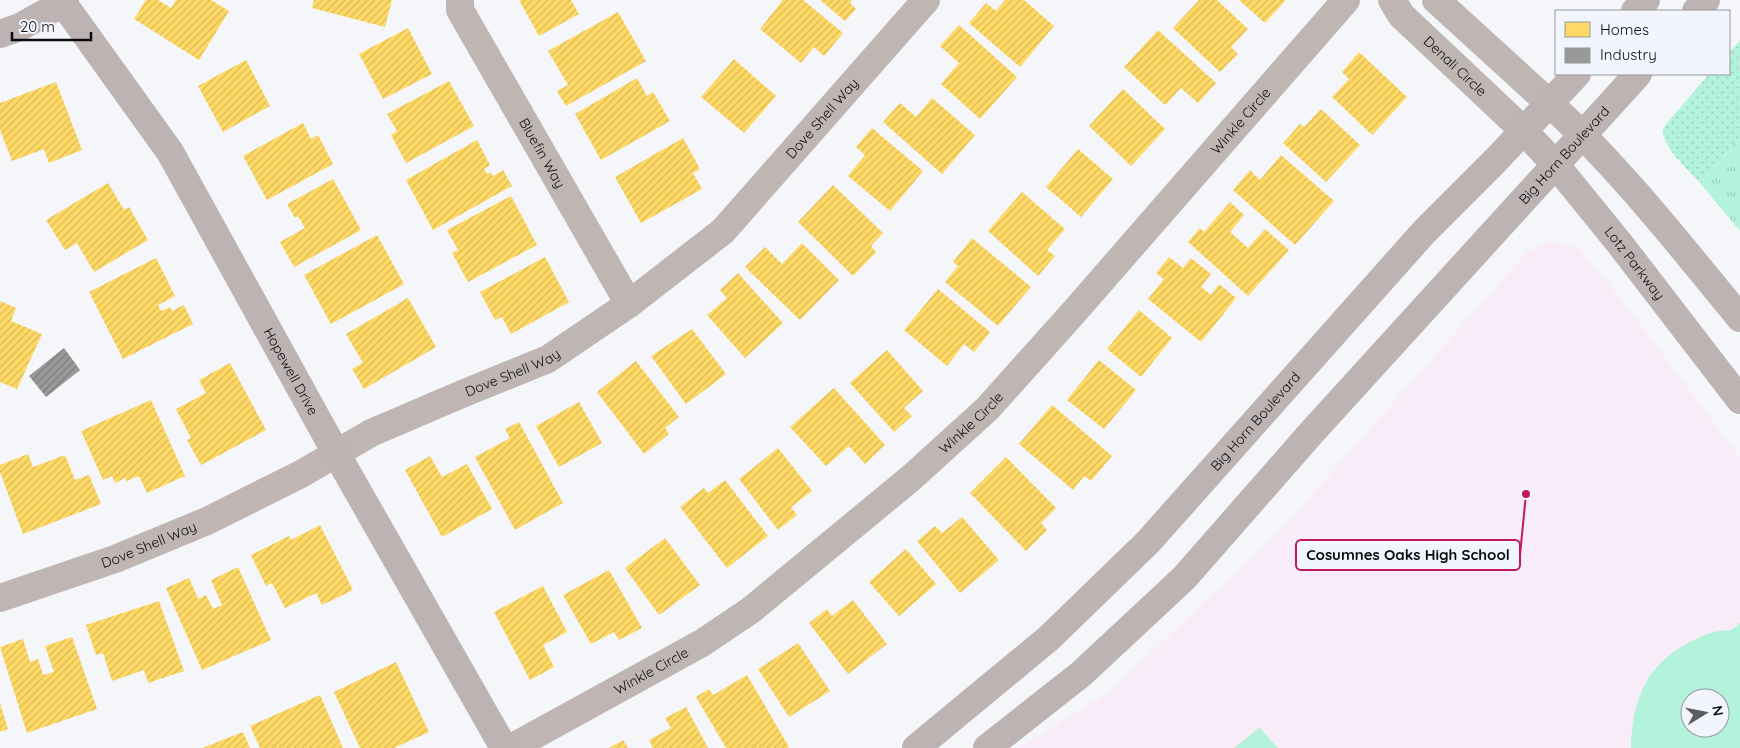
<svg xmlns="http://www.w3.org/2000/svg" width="1740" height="748" font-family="Quicksand,sans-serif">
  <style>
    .education { fill: #f7ecf7; fill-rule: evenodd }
    .grass { fill: url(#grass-dots) }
    .park { fill: url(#park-tufts) }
    .pitch { fill: #b4f3db; fill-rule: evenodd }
    .homes { fill: url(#homes-hatch) }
    .industry { fill: url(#industry-hatch) }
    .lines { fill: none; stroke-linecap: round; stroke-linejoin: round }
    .street { stroke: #bfb5b3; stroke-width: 28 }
    .secondary { stroke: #beb3b3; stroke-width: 28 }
    .labels { text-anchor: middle; stroke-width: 5; stroke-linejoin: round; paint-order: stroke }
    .street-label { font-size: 14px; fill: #0a0b0f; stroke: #f2f5fd }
    .leader { fill: none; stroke: #c2185b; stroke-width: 2 }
    .callout-dot { fill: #c2185b; stroke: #f2f5fd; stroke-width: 2 }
    .callout { fill: #f2f5fd; stroke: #c2185b; stroke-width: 2 }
    .callout-label { font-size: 15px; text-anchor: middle; font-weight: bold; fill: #0a0b0f }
  </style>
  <defs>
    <pattern id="grass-dots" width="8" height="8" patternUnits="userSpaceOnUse" patternTransform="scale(1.25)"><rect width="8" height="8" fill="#b4f3db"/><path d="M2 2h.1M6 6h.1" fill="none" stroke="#99cfbb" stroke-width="1.8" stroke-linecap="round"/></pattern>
    <pattern id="park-tufts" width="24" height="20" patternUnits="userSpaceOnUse" patternTransform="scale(1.25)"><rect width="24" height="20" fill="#b4f3db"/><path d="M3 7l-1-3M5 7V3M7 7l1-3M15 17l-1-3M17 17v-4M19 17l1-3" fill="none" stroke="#99cfbb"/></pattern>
    <pattern id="homes-hatch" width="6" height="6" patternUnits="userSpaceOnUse" patternTransform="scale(1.25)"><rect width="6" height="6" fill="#ffd966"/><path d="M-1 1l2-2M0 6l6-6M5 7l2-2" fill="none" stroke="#d9b957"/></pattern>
    <pattern id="industry-hatch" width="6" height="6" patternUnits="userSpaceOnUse" patternTransform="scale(1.25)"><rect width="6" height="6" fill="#999"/><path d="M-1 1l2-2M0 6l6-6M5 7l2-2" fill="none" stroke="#7b7b7b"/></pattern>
  </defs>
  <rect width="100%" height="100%" fill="#f5f6fa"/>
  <path class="education" d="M1550,242L1577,247L1617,294L1740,457V748H1018L1108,693L1280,531L1526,253ZM1690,698H1720V728H1690Z"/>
  <path class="grass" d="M1740,40V137L1701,184C1689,170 1661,147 1663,128L1709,74H1729V53Z"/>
  <polygon class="park" points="1740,137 1740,231 1701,184"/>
  <g class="pitch">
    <path d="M1740,623V748H1631C1632,696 1649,660 1698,638C1704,635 1712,632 1720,631C1723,630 1727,631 1731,630C1734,628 1737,625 1740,623ZM1690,698H1720V728H1690Z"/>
    <polygon points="1259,727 1278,748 1234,748 1259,728"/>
  </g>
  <g class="homes">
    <polygon points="146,0 158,0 171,8 176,0 211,0 229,11 199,60 134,19"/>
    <polygon points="314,0 392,0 385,27 312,8"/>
    <polygon points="519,0 571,0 579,14 539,36"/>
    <polygon points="783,0 803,0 843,33 824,56 814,47 801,63 760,29"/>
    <polygon points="820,0 852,0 850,3 856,9 845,21"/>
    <polygon points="1005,0 1024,0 1054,26 1020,67 969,23 986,3 996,11"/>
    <polygon points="1199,0 1217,0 1248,29 1231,47 1238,54 1220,72 1173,28"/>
    <polygon points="1239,0 1286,0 1265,23"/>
    <polygon points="618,12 646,61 566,106 557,91 568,85 548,51"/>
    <polygon points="959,25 1017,77 980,119 941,84 959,63 940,46"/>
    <polygon points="408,28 432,74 383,99 359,54"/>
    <polygon points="1158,30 1216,83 1198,103 1181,88 1165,105 1124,67"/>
    <polygon points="1359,52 1407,97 1372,135 1332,97 1349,79 1342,72"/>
    <polygon points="734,59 776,96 744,133 701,97"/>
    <polygon points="246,60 270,106 223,132 198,86"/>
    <polygon points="637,78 647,96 653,92 670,121 601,160 575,114"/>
    <polygon points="449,81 474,126 406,163 391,135 397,131 387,114"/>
    <polygon points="56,82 82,150 49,163 44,149 12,161 0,130 0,103"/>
    <polygon points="1123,89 1165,129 1131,166 1089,126"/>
    <polygon points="932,98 975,135 942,174 883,122 900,103 916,117"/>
    <polygon points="1321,109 1360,145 1326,182 1283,143 1300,124 1304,127"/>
    <polygon points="303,123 311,139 318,135 333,164 267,200 243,156"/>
    <polygon points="872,128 923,171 890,211 848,176 865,155 856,147"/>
    <polygon points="683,138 700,169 693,173 702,189 641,223 615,177"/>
    <polygon points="477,140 490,165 484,169 487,174 490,172 493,176 503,170 512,186 433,230 406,180"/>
    <polygon points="1078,149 1113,179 1081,217 1046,187"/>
    <polygon points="1281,155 1334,201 1295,245 1233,190 1250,170 1260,180"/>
    <polygon points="333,179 361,230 294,267 280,242 305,228 298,216 295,218 287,204"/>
    <polygon points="108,183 124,210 129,207 148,240 94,272 77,243 65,250 46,220"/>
    <polygon points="833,185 883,233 871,246 876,252 853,276 798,222"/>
    <polygon points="1022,192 1065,229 1047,250 1055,256 1038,276 988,231"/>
    <polygon points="511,196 537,245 468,282 452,253 458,250 447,230"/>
    <polygon points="1230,202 1244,215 1230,232 1248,248 1265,229 1289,250 1248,296 1188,242 1200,228 1204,232"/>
    <polygon points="377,235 404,284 331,324 304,275"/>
    <polygon points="972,238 1031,287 998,326 945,282 958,266 953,262"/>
    <polygon points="802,243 839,280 800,320 745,267 765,247 782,264"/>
    <polygon points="545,257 569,302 511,334 502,317 495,320 480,292"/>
    <polygon points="1169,257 1183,268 1191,258 1211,274 1201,287 1211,295 1219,284 1236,298 1201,342 1148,299 1164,279 1156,273"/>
    <polygon points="156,258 175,296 158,305 161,311 170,307 172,311 184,305 193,324 123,359 89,292"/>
    <polygon points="738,273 783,323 745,358 707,315 727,298 720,290"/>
    <polygon points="938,289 990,332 974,352 964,344 947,366 904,330"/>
    <polygon points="408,298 436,347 364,389 352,369 363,363 346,334"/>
    <polygon points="0,301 16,308 11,321 42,334 17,389 0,382"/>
    <polygon points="1139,310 1172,338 1141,377 1107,349"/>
    <polygon points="692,329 726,374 686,404 651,356"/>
    <polygon points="887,350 923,391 904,408 912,416 894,432 850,383"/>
    <polygon points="1099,360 1136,390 1104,429 1067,400"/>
    <polygon points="636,361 679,417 665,428 669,434 644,454 597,392"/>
    <polygon points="230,363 266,430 201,465 187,440 191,438 176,409 206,393 199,380"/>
    <polygon points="834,388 885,445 865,464 849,446 826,466 790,427"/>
    <polygon points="151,400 185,476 147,493 139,476 127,481 125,478 115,483 112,476 103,480 81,431"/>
    <polygon points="579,402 602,443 559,467 536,426"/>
    <polygon points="1052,405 1112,456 1091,481 1084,476 1073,490 1019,444"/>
    <polygon points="519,422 563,503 515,530 475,457 510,438 505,429"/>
    <polygon points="778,448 812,491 791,507 797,515 778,530 739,479"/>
    <polygon points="28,454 33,467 65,455 75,480 89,475 101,504 23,534 0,472 0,465"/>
    <polygon points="430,456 442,477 467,464 492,509 442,537 405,470"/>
    <polygon points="1006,457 1056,508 1041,523 1047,530 1026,551 970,493"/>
    <polygon points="725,480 768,536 727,568 680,507 704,488 708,493"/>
    <polygon points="962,517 999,560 960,593 917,541 935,526 942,533"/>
    <polygon points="320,525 353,590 322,605 316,593 285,608 272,583 266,586 251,555 289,536 291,540"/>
    <polygon points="665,538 700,585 659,615 625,568"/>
    <polygon points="906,549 936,584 899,616 869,582"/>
    <polygon points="238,567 271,640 202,670 166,588 189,578 198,599 206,595 213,609 222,605 211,580"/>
    <polygon points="609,570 642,628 619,640 614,632 591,644 563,595"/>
    <polygon points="543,586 567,632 543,645 554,667 530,680 494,612"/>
    <polygon points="853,600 887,644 848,674 809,623 827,609 832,616"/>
    <polygon points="159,601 184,671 148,683 144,670 112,681 103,653 96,655 86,625"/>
    <polygon points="72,637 97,709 27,733 0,647 23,639 30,662 38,659 43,675 54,672 45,646"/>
    <polygon points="798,643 830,691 789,717 758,669"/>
    <polygon points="396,662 429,732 394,748 360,748 334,692"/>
    <polygon points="747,675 789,747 788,748 726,748 696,697 709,689 713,695"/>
    <polygon points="320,695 343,748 260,748 250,726"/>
    <polygon points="0,703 8,729 0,732"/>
    <polygon points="686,707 708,748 653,748 649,740 671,728 665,718"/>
    <polygon points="243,732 250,748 202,748"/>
    <polygon points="623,740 628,748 609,748"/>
  </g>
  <polygon class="industry" points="64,348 80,370 46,397 29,376"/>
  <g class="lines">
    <g class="street">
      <path id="s1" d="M460,0V10L629,304"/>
      <path id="s2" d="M1392,0L1401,15L1523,130"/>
      <polyline points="1436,0 1549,103"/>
      <path id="s3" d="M0,598L115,559L207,521L301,474L371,433L462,394L548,359L629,304L723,231L926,0"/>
      <path id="s4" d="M511,748L702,643L751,610L911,478L987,409L1074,312L1346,0"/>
    </g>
    <g class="secondary">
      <path id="s5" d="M63,3L170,152L336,453L504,748"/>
      <polyline points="1635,11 1646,0"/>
      <polyline points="1696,11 1706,0"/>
      <polyline points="0,34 20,27 63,3 65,0"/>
      <path d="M1549,103C1620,168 1679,244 1740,318"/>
      <path id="s6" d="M1523,130L1555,164L1620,244L1740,400"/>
      <path id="s7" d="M916,748L1049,638L1148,542L1424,232L1496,160L1577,74"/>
      <path id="s8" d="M987,748L1081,674L1184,578L1312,432L1638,74"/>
    </g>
  </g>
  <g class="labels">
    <g class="street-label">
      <text dy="5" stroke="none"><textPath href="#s2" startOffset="92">Denali Circle</textPath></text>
      <text dy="5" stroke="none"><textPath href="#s3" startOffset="966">Dove Shell Way</textPath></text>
      <text dy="5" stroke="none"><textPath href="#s4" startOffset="971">Winkle Circle</textPath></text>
      <text dy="5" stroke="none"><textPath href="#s1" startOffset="175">Bluefin Way</textPath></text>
      <text dy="5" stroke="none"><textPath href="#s8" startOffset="829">Big Horn Boulevard</textPath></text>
      <text dy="5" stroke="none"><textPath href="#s6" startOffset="174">Lotz Parkway</textPath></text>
      <text dy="5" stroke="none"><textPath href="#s5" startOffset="434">Hopewell Drive</textPath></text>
      <text dy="5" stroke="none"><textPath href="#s3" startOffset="561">Dove Shell Way</textPath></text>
      <text dy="5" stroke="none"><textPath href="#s7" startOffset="472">Big Horn Boulevard</textPath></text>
      <text dy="5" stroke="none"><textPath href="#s4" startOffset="566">Winkle Circle</textPath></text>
      <text dy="5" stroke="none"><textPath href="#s3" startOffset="158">Dove Shell Way</textPath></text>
      <text dy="5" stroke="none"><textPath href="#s4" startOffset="160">Winkle Circle</textPath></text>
    </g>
  </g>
  <path class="leader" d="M1526 494L1520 555"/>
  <circle class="callout-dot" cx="1526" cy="494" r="5"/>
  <rect class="callout" x="1296" y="540" width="224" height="30" rx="5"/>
  <g class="callout-label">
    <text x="1408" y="560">Cosumnes Oaks High School</text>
  </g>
  <rect x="1555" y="10" width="175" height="65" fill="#f2f5fd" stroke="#95979e"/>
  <rect x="1565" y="22" width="25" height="15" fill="#ffd966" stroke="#95979e"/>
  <text x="1600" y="35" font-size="15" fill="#0a0b0f">Homes</text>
  <rect x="1565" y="48" width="25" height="15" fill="#999999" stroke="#95979e"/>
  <text x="1600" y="60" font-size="15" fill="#0a0b0f">Industry</text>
  <g transform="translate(1705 713) rotate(80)"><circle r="24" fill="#f2f5fd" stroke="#95979e"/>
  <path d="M0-4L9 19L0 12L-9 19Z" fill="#5c5d61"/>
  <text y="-8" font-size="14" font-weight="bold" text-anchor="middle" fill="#0a0b0f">N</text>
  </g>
  <path d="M12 32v8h79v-8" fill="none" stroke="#0a0b0f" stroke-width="2.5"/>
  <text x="20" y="32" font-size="15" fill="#0a0b0f" stroke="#f2f5fd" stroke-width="4" paint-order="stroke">20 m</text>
</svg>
